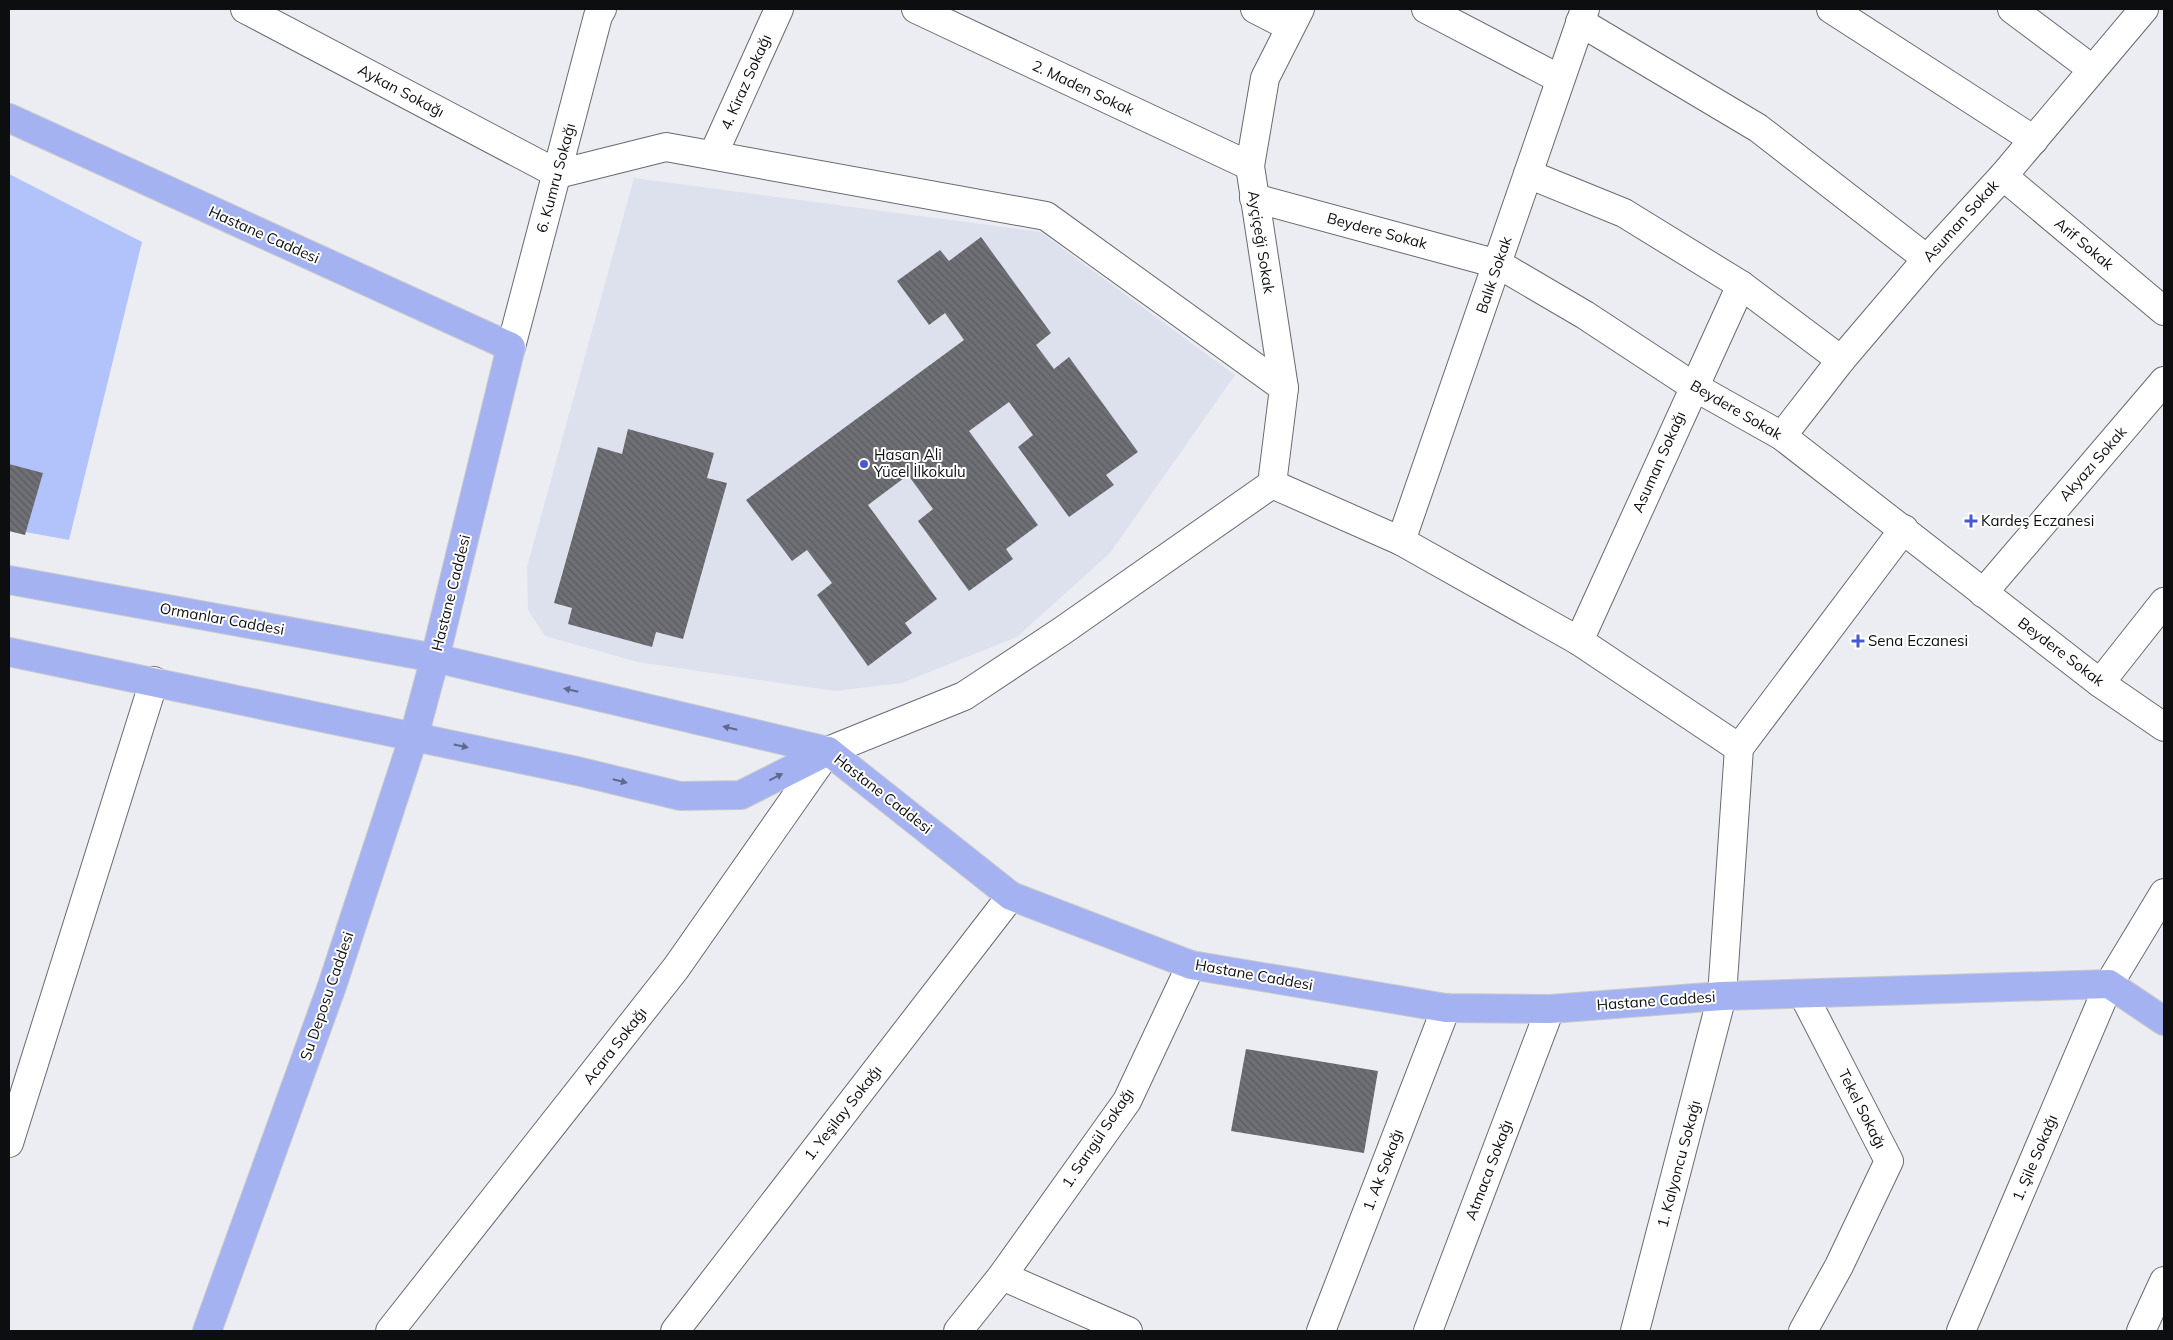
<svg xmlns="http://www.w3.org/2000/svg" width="2173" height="1340" font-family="Mulish,sans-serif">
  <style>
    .built { fill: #dde1ed }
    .grass { fill: #b2c3fb }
    .building { fill: url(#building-back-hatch) }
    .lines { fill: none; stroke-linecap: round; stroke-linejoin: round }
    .minor-casing { stroke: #696a6f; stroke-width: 30 }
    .major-casing { stroke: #cacaca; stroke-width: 30 }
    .minor { stroke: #fff; stroke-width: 28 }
    .major { stroke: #a4b2f1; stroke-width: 28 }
    .oneway { fill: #60688c }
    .poi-dot { fill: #4659cd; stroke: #fff; stroke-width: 2 }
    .labels { text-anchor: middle; stroke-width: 4; stroke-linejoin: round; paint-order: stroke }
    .street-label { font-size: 15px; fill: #0d0e10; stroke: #fff }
    .poi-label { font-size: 15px; fill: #0d0e10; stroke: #fff; text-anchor: start }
  </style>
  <defs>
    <pattern id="building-back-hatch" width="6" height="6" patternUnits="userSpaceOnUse" patternTransform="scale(1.25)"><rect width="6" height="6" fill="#6f7075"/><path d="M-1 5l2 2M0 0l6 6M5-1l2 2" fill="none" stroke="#5a5a5f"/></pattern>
  </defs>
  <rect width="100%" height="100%" fill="#ebedf3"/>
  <polygon class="built" points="634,178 1040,232 1235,375 1110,553 1017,637 902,683 834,691 638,662 545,636 528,610 527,567"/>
  <polygon class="grass" points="9,174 142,242 69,540 9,529"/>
  <g class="building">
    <polygon points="981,237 1051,333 1036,345 1054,369 1069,357 1138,452 1106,475 1114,485 1069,517 1018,447 1033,435 1009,402 969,431 1038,525 1006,549 1013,559 969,591 918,521 933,509 908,475 868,505 937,599 905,623 912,633 868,666 817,595 832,583 807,550 792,561 746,500 964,340 945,313 929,325 897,281 940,250 949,261"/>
    <polygon points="628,429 714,453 707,478 727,483 683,639 656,632 652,647 568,624 572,608 554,603 598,447 622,454"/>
    <polygon points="9,464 43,473 25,535 9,531"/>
    <polygon points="1246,1049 1378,1071 1364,1153 1231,1131"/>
  </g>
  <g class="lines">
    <g class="minor-casing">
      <g id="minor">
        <polyline points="245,9 558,174 666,147 1046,216 1284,388"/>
        <polyline points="916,9 1250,166"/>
        <polyline points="1255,9 1290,27"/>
        <polyline points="1426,9 1560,79"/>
        <polyline points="1831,9 2034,140"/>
        <polyline points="2012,9 2092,69"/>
        <polyline points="1580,22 1758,128 1927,259"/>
        <polyline points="713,155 779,9"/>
        <polyline points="1528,174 1624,213 1741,285 1841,360"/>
        <polyline points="2003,176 2164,311"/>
        <polyline points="1254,198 1498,264 1585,315 1693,386 1782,436 2100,683 2164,727"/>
        <polyline points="511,347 598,16 602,9"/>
        <polyline points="1782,436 1841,360 1927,259 2003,176 2144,9"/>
        <polyline points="1272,484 1401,541 1579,641 1739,748"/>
        <polyline points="1272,484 1284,388 1250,166 1265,78 1300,9"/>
        <polyline points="1401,541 1585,9"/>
        <polyline points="1983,593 2164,381"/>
        <polyline points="1579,641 1741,285"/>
        <polyline points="2100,683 2164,602"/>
        <polyline points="9,1143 154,681"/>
        <polyline points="1002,1276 1128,1331"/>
        <polyline points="390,1331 676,968 828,751 964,696 1062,631 1272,484"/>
        <polyline points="675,1331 1011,896"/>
        <polyline points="958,1331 1002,1276 1127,1101 1191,965"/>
        <polyline points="1321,1331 1446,1008"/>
        <polyline points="1428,1331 1550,1009"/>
        <polyline points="1635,1331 1722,996 1739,748 1904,529"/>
        <polyline points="1803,1331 1839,1266 1889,1161 1803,994"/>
        <polyline points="1961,1331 2109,984 2164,893"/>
        <polyline points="2141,1331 2164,1281"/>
      </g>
    </g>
    <g class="major-casing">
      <g id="major">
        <polyline points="9,118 511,347 435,658 414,736 332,986 207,1331"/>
        <polyline points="9,580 435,658 828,751 1011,896 1191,965 1446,1008 1550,1009 1722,996 2109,984 2164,1021"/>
        <polyline points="9,652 577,771 680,796 741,795 828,751"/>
      </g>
    </g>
    <use href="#minor" class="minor"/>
    <use href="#major" class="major"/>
  </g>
  <defs><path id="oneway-solid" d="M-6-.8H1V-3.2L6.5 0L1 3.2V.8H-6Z" transform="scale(1.25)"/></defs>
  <g class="oneway">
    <use href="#oneway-solid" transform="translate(571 690) rotate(-167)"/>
    <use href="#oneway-solid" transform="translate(730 728) rotate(-167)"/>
    <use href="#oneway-solid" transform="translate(461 746) rotate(12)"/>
    <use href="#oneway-solid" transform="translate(776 777) rotate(-27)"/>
    <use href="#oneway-solid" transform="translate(620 781) rotate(14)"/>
  </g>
  <g class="poi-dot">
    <circle cx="864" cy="464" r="5"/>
    <path d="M1968.5 513.5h5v5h5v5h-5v5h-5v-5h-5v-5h5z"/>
    <path d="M1855.5 633.5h5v5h5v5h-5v5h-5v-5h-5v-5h5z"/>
  </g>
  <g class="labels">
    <g class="street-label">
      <text transform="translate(746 82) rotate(-66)" y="5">4. Kiraz Sokağı</text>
      <text transform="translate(1083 88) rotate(25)" y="5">2. Maden Sokak</text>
      <text transform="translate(401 91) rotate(28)" y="5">Aykan Sokağı</text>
      <text transform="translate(556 178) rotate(-75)" y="5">6. Kumru Sokağı</text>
      <text transform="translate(1961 221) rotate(-48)" y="5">Asuman Sokak</text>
      <text transform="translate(1377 231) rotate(15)" y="5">Beydere Sokak</text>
      <text transform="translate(264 235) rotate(24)" y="5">Hastane Caddesi</text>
      <text transform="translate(1261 242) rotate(81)" y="5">Ayçiçeği Sokak</text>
      <text transform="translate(2084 244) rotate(40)" y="5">Arif Sokak</text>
      <text transform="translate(1494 275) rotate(-71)" y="5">Balık Sokak</text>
      <text transform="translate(1736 410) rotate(30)" y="5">Beydere Sokak</text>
      <text transform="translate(1659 462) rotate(-66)" y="5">Asuman Sokağı</text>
      <text transform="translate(2093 464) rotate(-49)" y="5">Akyazı Sokak</text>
      <text transform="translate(451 593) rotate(-76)" y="5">Hastane Caddesi</text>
      <text transform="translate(222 619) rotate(10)" y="5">Ormanlar Caddesi</text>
      <text transform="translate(2061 652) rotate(37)" y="5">Beydere Sokak</text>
      <text transform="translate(883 794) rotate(38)" y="5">Hastane Caddesi</text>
      <text transform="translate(1254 975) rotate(10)" y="5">Hastane Caddesi</text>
      <text transform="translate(327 996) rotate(-71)" y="5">Su Deposu Caddesi</text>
      <text transform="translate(1656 1001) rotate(-4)" y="5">Hastane Caddesi</text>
      <text transform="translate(615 1046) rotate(-52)" y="5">Acara Sokağı</text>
      <text transform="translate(1862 1109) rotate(63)" y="5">Tekel Sokağı</text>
      <text transform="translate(843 1113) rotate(-52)" y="5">1. Yeşilay Sokağı</text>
      <text transform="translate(1098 1138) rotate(-56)" y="5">1. Sarıgül Sokağı</text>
      <text transform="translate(2035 1158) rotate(-67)" y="5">1. Şile Sokağı</text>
      <text transform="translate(1679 1164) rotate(-75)" y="5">1. Kalyoncu Sokağı</text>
      <text transform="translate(1383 1170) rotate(-69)" y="5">1. Ak Sokağı</text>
      <text transform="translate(1489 1170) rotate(-69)" y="5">Atmaca Sokağı</text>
    </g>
    <g class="poi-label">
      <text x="874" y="460">Hasan Ali<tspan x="874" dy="17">Yücel İlkokulu</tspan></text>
      <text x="1981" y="526">Kardeş Eczanesi</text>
      <text x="1868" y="646">Sena Eczanesi</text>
    </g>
  </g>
  <rect width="2173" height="1340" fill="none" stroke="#0d0e10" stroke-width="20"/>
</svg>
